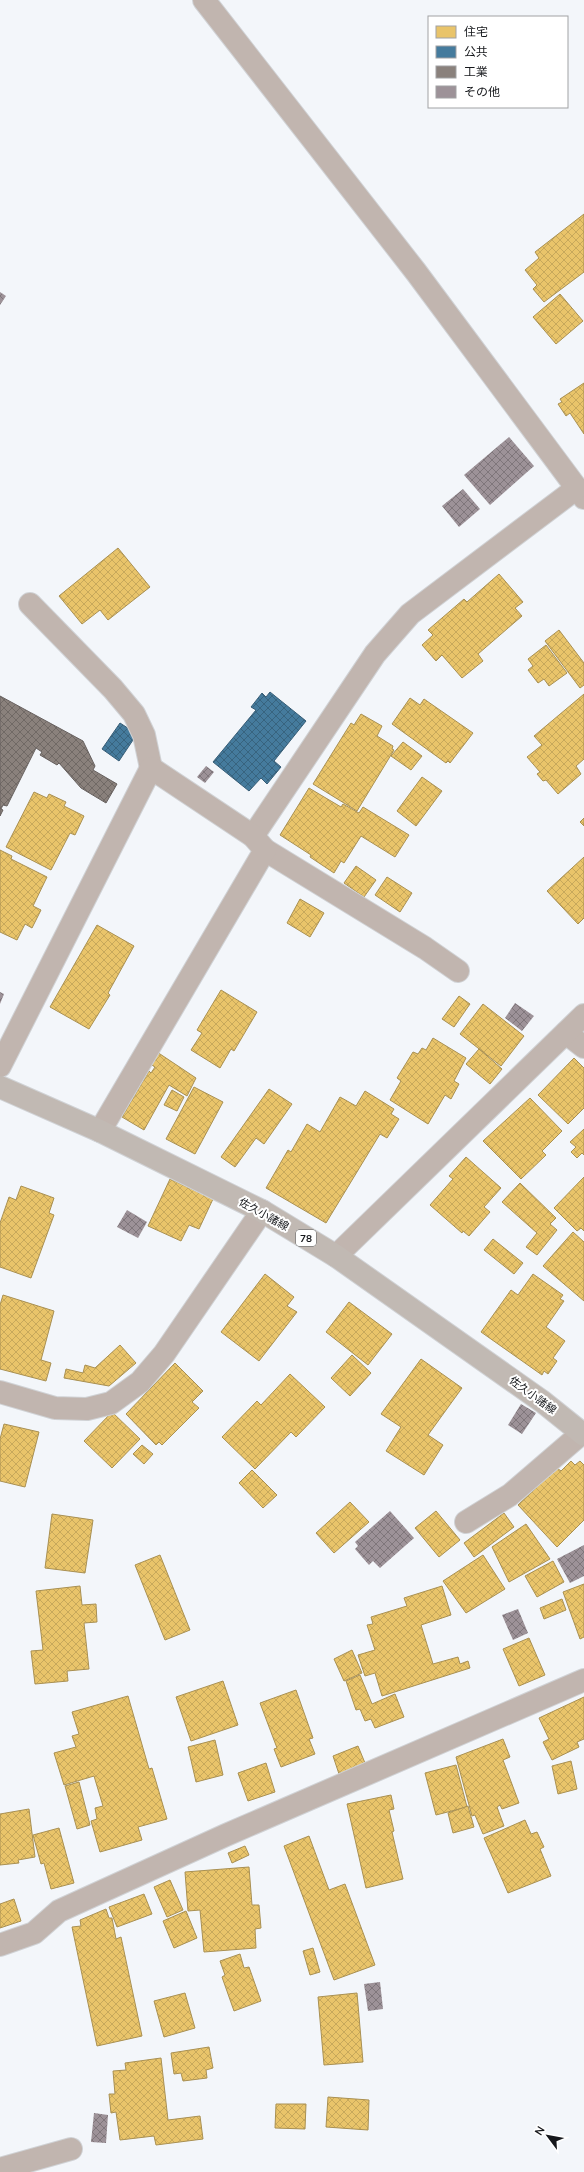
<svg xmlns="http://www.w3.org/2000/svg" width="584" height="2172" font-family="'Nunito Sans','Noto Sans JP',sans-serif">
  <style>
    .homes { fill: url(#homes-cross-hatch); stroke: #a99052 }
    .public { fill: url(#public-cross-hatch); stroke: #375d76 }
    .industry { fill: url(#industry-cross-hatch); stroke: #67615f }
    .building { fill: url(#building-cross-hatch) }
    .lines { fill: none; stroke-linecap: round; stroke-linejoin: round }
    .minor-casing { stroke: #d0d2d5; stroke-width: 24 }
    .major-casing { stroke: #d0d2d5; stroke-width: 24 }
    .minor { stroke: #c1b5af; stroke-width: 22 }
    .major { stroke: #c1b9b3; stroke-width: 22 }
    .labels { text-anchor: middle; stroke-width: 4; stroke-linejoin: round; paint-order: stroke }
    .shield { fill: #fff; stroke: #5b5d5f; stroke-width: 1 }
    .shield-label { font-size: 10px; font-weight: bold; fill: #15171b }
    .street-label { font-size: 11px; fill: #15171b; stroke: #fff }
  </style>
  <defs>
    <pattern id="homes-cross-hatch" width="8" height="8" patternUnits="userSpaceOnUse"><rect width="8" height="8" fill="#e9c46a"/><path d="M0 0l8 8M0 8l8-8" fill="none" stroke="#c7a85b"/></pattern>
    <pattern id="public-cross-hatch" width="8" height="8" patternUnits="userSpaceOnUse"><rect width="8" height="8" fill="#457b9d"/><path d="M0 0l8 8M0 8l8-8" fill="none" stroke="#38647f"/></pattern>
    <pattern id="industry-cross-hatch" width="8" height="8" patternUnits="userSpaceOnUse"><rect width="8" height="8" fill="#8a817c"/><path d="M0 0l8 8M0 8l8-8" fill="none" stroke="#706965"/></pattern>
    <pattern id="building-cross-hatch" width="8" height="8" patternUnits="userSpaceOnUse"><rect width="8" height="8" fill="#9d9298"/><path d="M0 0l8 8M0 8l8-8" fill="none" stroke="#7f767b"/></pattern>
  </defs>
  <rect width="100%" height="100%" fill="#f3f6fa"/>
  <g class="homes">
    <polygon points="584,214 584,272 544,302 533,289 537,285 525,270 539,258 535,252"/>
    <polygon points="560,294 583,321 556,344 533,317"/>
    <polygon points="584,383 584,434 570,413 566,416 558,404 562,402 560,399"/>
    <polygon points="118,548 150,587 108,620 100,610 82,624 59,596"/>
    <polygon points="499,574 523,602 515,608 522,616 478,654 483,661 462,678 442,655 436,661 422,645 433,635 428,630 464,599 467,602"/>
    <polygon points="559,630 584,663 584,685 580,688 545,641"/>
    <polygon points="546,645 567,673 549,686 544,679 538,683 528,670 533,666 528,659"/>
    <polygon points="584,694 584,759 576,766 581,774 558,794 546,780 543,781 537,774 540,772 527,757 542,745 534,736"/>
    <polygon points="410,698 420,705 424,699 473,733 450,763 448,761 446,763 392,724"/>
    <polygon points="361,714 382,726 377,736 393,746 392,749 394,750 357,811 313,784 351,723 354,725"/>
    <polygon points="403,742 422,756 411,770 391,756"/>
    <polygon points="422,777 442,791 416,826 397,811"/>
    <polygon points="309,788 341,807 343,804 359,813 363,807 409,835 395,857 361,836 344,863 341,861 334,873 310,857 311,855 280,835"/>
    <polygon points="34,792 47,798 49,794 66,802 64,806 84,816 75,835 70,833 51,870 6,847"/>
    <polygon points="584,818 584,826 580,822"/>
    <polygon points="0,850 12,856 11,859 47,877 33,906 41,910 32,928 25,924 17,940 0,932"/>
    <polygon points="584,857 584,918 578,924 547,891"/>
    <polygon points="356,866 376,880 364,897 344,883"/>
    <polygon points="387,877 412,893 400,912 375,895"/>
    <polygon points="300,899 324,913 310,937 287,923"/>
    <polygon points="97,925 134,946 108,993 110,995 89,1029 50,1007"/>
    <polygon points="221,990 257,1012 234,1051 231,1049 220,1068 191,1050 202,1033 197,1030"/>
    <polygon points="459,996 470,1004 454,1027 442,1019"/>
    <polygon points="483,1004 524,1036 501,1066 460,1034"/>
    <polygon points="433,1038 466,1058 454,1081 459,1084 451,1099 445,1095 428,1124 390,1100 401,1081 397,1078 413,1052 418,1054 422,1048 426,1050"/>
    <polygon points="479,1049 502,1069 490,1084 466,1064"/>
    <polygon points="157,1052 196,1078 187,1096 169,1085 144,1130 122,1117 149,1071 151,1073 155,1067 150,1064"/>
    <polygon points="574,1058 584,1068 584,1108 568,1124 538,1095"/>
    <polygon points="194,1087 223,1102 195,1154 166,1139"/>
    <polygon points="269,1089 292,1104 264,1144 256,1138 235,1167 221,1157"/>
    <polygon points="172,1090 184,1097 177,1111 164,1105"/>
    <polygon points="365,1091 394,1109 391,1114 399,1119 387,1138 380,1134 326,1223 266,1188 288,1150 291,1152 307,1124 320,1132 340,1097 356,1106"/>
    <polygon points="530,1098 562,1131 542,1151 546,1155 521,1179 483,1141"/>
    <polygon points="584,1129 584,1155 582,1153 577,1158 571,1152 576,1147 570,1142"/>
    <polygon points="466,1157 501,1188 484,1207 490,1212 469,1236 463,1231 462,1233 430,1205 453,1179 449,1176"/>
    <polygon points="584,1177 584,1231 581,1228 577,1231 554,1208"/>
    <polygon points="170,1179 213,1199 199,1229 189,1225 181,1241 148,1226"/>
    <polygon points="520,1183 556,1218 550,1224 557,1230 537,1255 526,1247 537,1233 502,1202"/>
    <polygon points="21,1186 54,1198 49,1213 54,1215 31,1278 0,1267 0,1223 9,1197 16,1200"/>
    <polygon points="573,1232 584,1242 584,1301 543,1266"/>
    <polygon points="493,1239 523,1263 514,1274 484,1250"/>
    <polygon points="265,1274 294,1297 287,1306 297,1312 259,1361 221,1332"/>
    <polygon points="533,1274 563,1295 560,1299 564,1301 546,1327 565,1341 553,1358 557,1361 548,1374 544,1371 542,1375 481,1332 511,1290 518,1295"/>
    <polygon points="3,1295 54,1311 41,1360 51,1363 46,1381 0,1369 0,1305"/>
    <polygon points="349,1302 392,1334 368,1365 326,1332"/>
    <polygon points="120,1345 136,1363 109,1386 64,1378 66,1369 83,1373 85,1365 95,1368"/>
    <polygon points="352,1355 371,1373 350,1396 331,1378"/>
    <polygon points="421,1359 462,1388 428,1435 443,1445 424,1475 386,1451 401,1427 381,1414"/>
    <polygon points="175,1363 203,1391 192,1402 199,1408 162,1445 159,1442 156,1445 126,1414"/>
    <polygon points="290,1374 325,1407 296,1437 291,1432 255,1469 222,1437 257,1401 261,1405"/>
    <polygon points="112,1412 140,1439 112,1468 84,1441"/>
    <polygon points="4,1424 39,1432 25,1487 0,1481 0,1439"/>
    <polygon points="142,1445 153,1454 144,1464 133,1454"/>
    <polygon points="571,1461 575,1465 580,1461 584,1465 584,1520 557,1547 518,1505 557,1468 561,1471"/>
    <polygon points="252,1470 277,1495 263,1508 239,1483"/>
    <polygon points="350,1502 369,1522 334,1553 316,1533"/>
    <polygon points="436,1511 460,1540 439,1557 415,1528"/>
    <polygon points="504,1513 514,1527 474,1557 464,1543"/>
    <polygon points="52,1514 93,1520 85,1573 45,1568"/>
    <polygon points="526,1524 550,1559 509,1582 492,1547"/>
    <polygon points="160,1555 190,1630 165,1640 135,1565"/>
    <polygon points="483,1555 505,1589 466,1613 443,1581"/>
    <polygon points="553,1561 564,1582 537,1597 525,1576"/>
    <polygon points="584,1584 584,1637 580,1639 563,1592"/>
    <polygon points="80,1586 82,1605 96,1604 97,1622 84,1623 89,1669 67,1671 68,1681 35,1684 31,1651 43,1650 36,1591"/>
    <polygon points="442,1586 451,1615 421,1625 433,1664 458,1657 460,1664 468,1661 470,1668 382,1696 375,1673 365,1676 358,1655 375,1650 367,1625 373,1624 371,1617 407,1606 404,1598"/>
    <polygon points="562,1599 566,1610 544,1619 540,1608"/>
    <polygon points="529,1638 545,1675 519,1686 503,1649"/>
    <polygon points="352,1650 362,1673 344,1681 334,1659"/>
    <polygon points="360,1675 372,1704 395,1694 404,1717 375,1728 371,1719 365,1721 360,1709 356,1710 346,1681"/>
    <polygon points="223,1681 238,1725 191,1741 176,1697"/>
    <polygon points="296,1690 313,1738 309,1739 315,1754 281,1767 274,1749 277,1748 260,1703"/>
    <polygon points="128,1696 149,1769 152,1768 167,1819 138,1827 142,1840 100,1852 91,1821 97,1819 95,1808 103,1806 94,1776 64,1785 54,1753 76,1747 72,1736 79,1734 72,1712"/>
    <polygon points="584,1697 584,1739 577,1742 579,1747 552,1760 543,1742 549,1739 539,1718"/>
    <polygon points="503,1739 510,1757 503,1760 519,1803 502,1809 500,1805 497,1807 504,1826 483,1834 475,1815 472,1816 456,1757"/>
    <polygon points="215,1740 223,1775 196,1782 188,1747"/>
    <polygon points="358,1746 365,1763 339,1774 333,1756"/>
    <polygon points="571,1761 577,1789 558,1794 552,1766"/>
    <polygon points="266,1763 275,1792 248,1801 238,1773"/>
    <polygon points="456,1765 467,1807 436,1815 425,1773"/>
    <polygon points="79,1782 90,1825 77,1829 65,1786"/>
    <polygon points="391,1795 394,1809 389,1810 394,1831 392,1832 403,1879 366,1888 347,1804"/>
    <polygon points="468,1806 474,1827 453,1833 448,1813"/>
    <polygon points="29,1809 35,1857 18,1860 19,1863 0,1865 0,1814"/>
    <polygon points="525,1820 531,1834 537,1832 544,1847 540,1849 551,1876 508,1893 484,1838"/>
    <polygon points="59,1828 74,1883 51,1889 44,1863 41,1864 33,1835"/>
    <polygon points="309,1836 329,1890 345,1884 375,1965 334,1980 284,1846"/>
    <polygon points="245,1846 249,1855 232,1863 228,1853"/>
    <polygon points="249,1867 252,1905 259,1905 261,1928 255,1929 256,1948 204,1952 200,1910 188,1911 185,1872"/>
    <polygon points="170,1880 183,1910 167,1917 154,1887"/>
    <polygon points="144,1894 152,1914 117,1927 109,1907"/>
    <polygon points="14,1899 21,1921 0,1928 0,1904"/>
    <polygon points="106,1909 109,1918 112,1918 116,1939 121,1937 142,2036 97,2046 72,1927 81,1926 80,1920"/>
    <polygon points="186,1911 197,1938 174,1948 163,1921"/>
    <polygon points="313,1948 320,1972 310,1975 303,1951"/>
    <polygon points="240,1954 244,1968 249,1967 261,2001 234,2011 222,1977 225,1975 220,1961"/>
    <polygon points="185,1993 195,2028 164,2037 154,2001"/>
    <polygon points="357,1993 363,2062 324,2065 318,1997"/>
    <polygon points="209,2047 213,2068 206,2070 207,2078 183,2081 181,2073 174,2074 171,2053"/>
    <polygon points="161,2058 168,2120 200,2116 203,2139 156,2145 154,2136 120,2140 116,2112 111,2113 109,2094 115,2094 113,2071 126,2070 125,2063"/>
    <polygon points="328,2097 369,2100 368,2130 326,2127"/>
    <polygon points="276,2104 306,2104 305,2129 275,2128"/>
  </g>
  <g class="public">
    <polygon points="270,692 306,721 274,761 281,767 267,784 261,778 249,791 213,762 256,710 251,707 262,693 266,697"/>
    <polygon points="120,723 137,734 119,761 102,749"/>
  </g>
  <polygon class="industry" points="0,696 83,741 95,766 93,770 117,784 106,803 81,788 59,763 57,765 40,755 42,752 36,748 7,806 3,805 1,809 3,810 0,816"/>
  <g class="building">
    <polygon points="0,292 6,296 0,305"/>
    <polygon points="509,437 534,466 490,505 464,475"/>
    <polygon points="463,489 480,509 459,527 442,506"/>
    <polygon points="206,766 214,772 205,783 197,777"/>
    <polygon points="0,992 4,994 0,1004"/>
    <polygon points="515,1003 534,1016 522,1031 505,1018"/>
    <polygon points="127,1210 147,1222 138,1238 117,1227"/>
    <polygon points="521,1404 536,1413 522,1434 508,1425"/>
    <polygon points="390,1511 414,1538 380,1568 373,1561 369,1565 355,1549 358,1546 355,1542"/>
    <polygon points="584,1545 584,1576 570,1583 557,1559"/>
    <polygon points="518,1609 528,1633 513,1640 502,1615"/>
    <polygon points="380,1982 383,2009 368,2011 364,1984"/>
    <polygon points="94,2113 108,2115 106,2143 91,2142"/>
  </g>
  <g class="lines">
    <g class="minor-casing">
      <g id="minor">
        <polyline points="204,0 416,272 584,498"/>
        <polyline points="30,604 113,689 134,714 144,735 151,768"/>
        <polyline points="253,836 375,654 410,614 577,488"/>
        <polyline points="265,850 425,948 458,971"/>
        <polyline points="566,1033 584,1047"/>
        <polyline points="0,1066 151,768 253,836 265,850 100,1131"/>
        <polyline points="336,1256 584,1015"/>
        <polyline points="0,1392 55,1408 87,1409 111,1403 140,1382 164,1354 262,1211"/>
        <polyline points="466,1522 510,1495 582,1433"/>
        <polyline points="0,1945 34,1933 59,1911 226,1835 584,1680"/>
        <polyline points="0,2169 71,2149"/>
      </g>
    </g>
    <g class="major-casing">
      <polyline id="major" points="0,1087 100,1131 262,1211 336,1256 543,1402 584,1435"/>
    </g>
    <use href="#minor" class="minor"/>
    <use href="#major" class="major"/>
  </g>
  <g class="labels">
    <rect class="shield" x="296" y="1230" width="20" height="16" rx="3"/>
    <g class="shield-label">
      <text x="306" y="1242">78</text>
    </g>
    <g class="street-label">
      <text transform="translate(264 1214) rotate(29)" y="4">佐久小諸線</text>
      <text transform="translate(533 1395) rotate(36)" y="4">佐久小諸線</text>
    </g>
  </g>
  <rect x="428" y="16" width="140" height="92" fill="#ffffff" stroke="#a1a2a4"/>
  <rect x="436" y="26" width="20" height="12" fill="#e9c46a" stroke="#a1a2a4"/>
  <text x="464" y="36" font-size="12" fill="#15171b">住宅</text>
  <rect x="436" y="46" width="20" height="12" fill="#457b9d" stroke="#a1a2a4"/>
  <text x="464" y="56" font-size="12" fill="#15171b">公共</text>
  <rect x="436" y="66" width="20" height="12" fill="#8a817c" stroke="#a1a2a4"/>
  <text x="464" y="76" font-size="12" fill="#15171b">工業</text>
  <rect x="436" y="86" width="20" height="12" fill="#9d9298" stroke="#a1a2a4"/>
  <text x="464" y="96" font-size="12" fill="#15171b">その他</text>
  <g transform="translate(548 2136) rotate(302)" stroke="#ffffff" stroke-width="3" paint-order="stroke">
  <path d="M0-3L7 15L0 10L-7 15Z" fill="#15171b"/>
  <text y="-6" font-size="11" font-weight="bold" text-anchor="middle" fill="#15171b">N</text>
  </g>
</svg>
